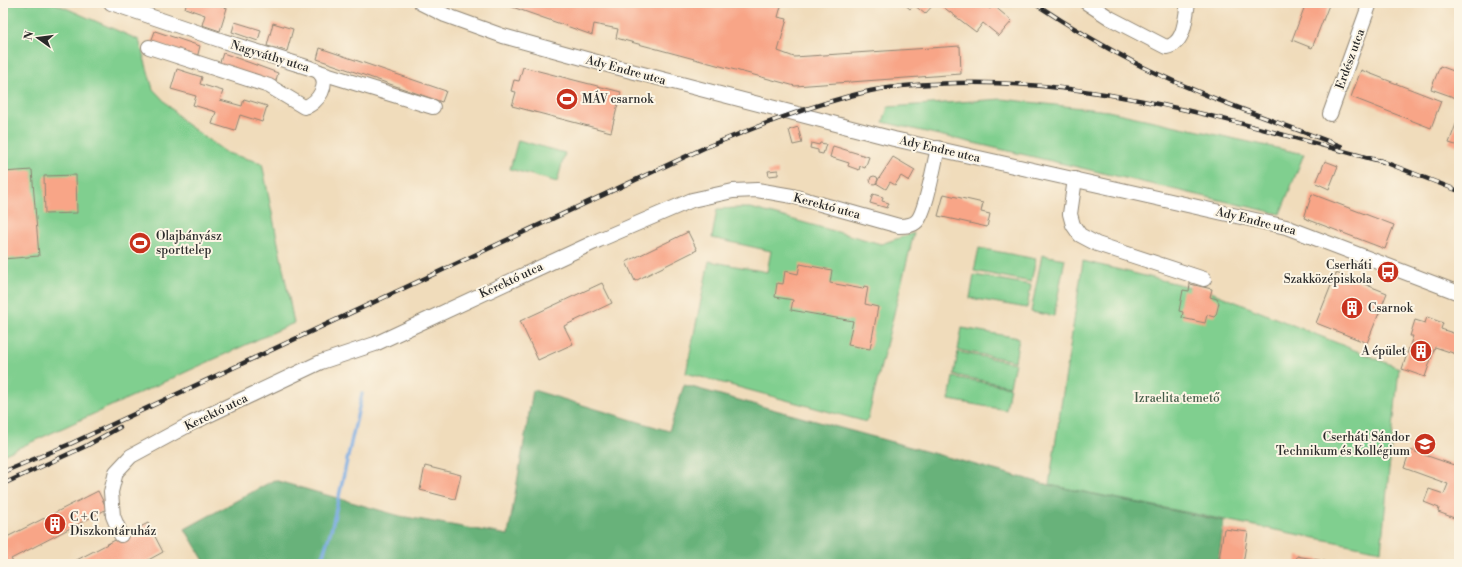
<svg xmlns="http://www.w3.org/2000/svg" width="1462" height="567" font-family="'Libre Bodoni',serif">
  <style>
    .green { fill: #80cf8f; stroke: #567d5d }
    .forest { fill: #68b27a; stroke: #4a6e52 }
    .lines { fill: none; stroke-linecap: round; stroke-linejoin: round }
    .stream { stroke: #76a9e2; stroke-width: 3.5 }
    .building { fill: #f8a587 }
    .minor-casing { stroke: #8e8473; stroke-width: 16 }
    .minor { stroke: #fff; stroke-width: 14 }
    .rail-casing { stroke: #2b2b2b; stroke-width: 4.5 }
    .rail { stroke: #fcf5e5; stroke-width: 3; stroke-dasharray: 9; stroke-linecap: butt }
    .labels { text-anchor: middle; stroke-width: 4; stroke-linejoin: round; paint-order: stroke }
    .street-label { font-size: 12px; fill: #2b2b2b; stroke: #fcf5e5 }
    .poi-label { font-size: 12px; fill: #2b2b2b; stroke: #fcf5e5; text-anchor: start }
    .park-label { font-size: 12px; fill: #445c49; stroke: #fcf5e5 }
  </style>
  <rect width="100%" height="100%" fill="#fcf5e5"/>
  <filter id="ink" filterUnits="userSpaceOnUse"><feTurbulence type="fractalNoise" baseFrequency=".025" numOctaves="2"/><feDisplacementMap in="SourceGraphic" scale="8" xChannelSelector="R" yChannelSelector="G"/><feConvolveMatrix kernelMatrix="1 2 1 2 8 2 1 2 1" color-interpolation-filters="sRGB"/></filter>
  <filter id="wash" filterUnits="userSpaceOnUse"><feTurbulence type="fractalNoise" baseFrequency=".012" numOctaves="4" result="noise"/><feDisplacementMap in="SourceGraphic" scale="16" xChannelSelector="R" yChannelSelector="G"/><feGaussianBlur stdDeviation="0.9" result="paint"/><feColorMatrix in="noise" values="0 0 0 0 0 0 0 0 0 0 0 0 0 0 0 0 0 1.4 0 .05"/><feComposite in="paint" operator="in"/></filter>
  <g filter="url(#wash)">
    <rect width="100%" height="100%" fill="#f0dcbb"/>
    <g class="green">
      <polygon points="3,3 54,3 139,40 153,89 185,123 227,153 262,163 294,323 3,455"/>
      <polygon points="1002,99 1108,111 1304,154 1280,214 883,122 888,107"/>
      <polygon points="518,140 565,153 557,182 510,169"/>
      <polygon points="737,208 751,208 881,244 914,233 867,422 686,373 709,261 767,272 771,251 712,238 717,209"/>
      <polygon points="979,248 1036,259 1031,282 974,271"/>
      <polygon points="1042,255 1065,259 1054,316 1031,312"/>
      <polygon points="1083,261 1211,292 1399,368 1381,551 1049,485"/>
      <polygon points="974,275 1031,285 1027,308 970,298"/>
      <polygon points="962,328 1019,338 1015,361 958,350"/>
      <polygon points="958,352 1015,363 1010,386 954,375"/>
      <polygon points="953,377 1010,387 1006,410 949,400"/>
    </g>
    <polygon class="forest" points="684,385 1049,485 1224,521 1218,564 206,564 185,529 274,480 400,516 508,535 533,390 669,431"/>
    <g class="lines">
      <polyline class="stream" points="320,564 332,527 362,394"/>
    </g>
    <g id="blocks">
      <g class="building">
        <polygon points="187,3 213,3 227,8 220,31 202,25 205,15 185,8"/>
        <polygon points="314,3 328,3 327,6 322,3 320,6"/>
        <polygon points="501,3 782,3 778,17 787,19 778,51 794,57 960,46 961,74 795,86 616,38 618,29 594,24 592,35"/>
        <polygon points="903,3 935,3 925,14 914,5 910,9"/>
        <polygon points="938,3 983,3 990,9 993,5 1012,21 999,36 983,23 976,32"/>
        <polygon points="1306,3 1329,5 1312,48 1292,40"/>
        <polygon points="235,22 261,30 258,41 232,32"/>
        <polygon points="273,23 293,29 287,51 267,46"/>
        <polygon points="155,31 200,46 197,58 151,42"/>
        <polygon points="320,48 446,91 442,102 317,59"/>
        <polygon points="223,53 278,73 275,84 219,65"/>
        <polygon points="1440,66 1459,73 1459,99 1431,89"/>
        <polygon points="523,67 621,92 611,132 512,106 516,92 511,91 514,80 519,81"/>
        <polygon points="177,69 202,77 200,84 223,91 220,100 242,106 244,99 267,106 262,122 240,115 235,131 212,124 216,112 193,105 196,96 171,89"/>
        <polygon points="1361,70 1441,101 1431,128 1351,97"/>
        <polygon points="1456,124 1459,125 1459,146 1449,143"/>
        <polygon points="798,127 802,143 793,145 789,130"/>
        <polygon points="811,143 819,145 820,143 826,144 823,154 818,153 818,150 810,148"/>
        <polygon points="833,146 869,157 865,168 860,166 859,170 848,166 849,163 830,157"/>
        <polygon points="893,157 915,170 909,181 901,176 895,185 890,182 886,189 876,183"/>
        <polygon points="1325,161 1338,166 1329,189 1316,183"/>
        <polygon points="32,170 39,256 3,259 3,172"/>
        <polygon points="778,170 778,175 769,176 768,171"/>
        <polygon points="76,175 77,213 45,214 44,176"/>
        <circle cx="874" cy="180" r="4"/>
        <polygon points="873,194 883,197 882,201 889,203 887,208 870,203"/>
        <polygon points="944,194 983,203 981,212 990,214 987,227 938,216"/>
        <polygon points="1312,194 1394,225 1385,249 1304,218"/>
        <polygon points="688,232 697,250 635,281 626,262"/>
        <polygon points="800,264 832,270 830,283 863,289 864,286 868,287 865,304 878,307 870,349 848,345 853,321 791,310 793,300 775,297 777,283 783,284 785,271 798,274"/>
        <polygon points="1336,273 1387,293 1367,343 1316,323"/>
        <polygon points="602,283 612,303 564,326 573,344 538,360 520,321"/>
        <polygon points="1190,284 1212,289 1210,297 1217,299 1219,303 1216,315 1214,317 1207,315 1205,323 1182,318 1183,312 1179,311 1183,290 1189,291"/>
        <polygon points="1427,317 1443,323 1441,329 1459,335 1459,355 1435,347 1425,377 1402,369 1413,336 1410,336 1415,320 1425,323"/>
        <polygon points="1410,450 1454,465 1459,452 1459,512 1457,519 1438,512 1439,508 1424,502 1429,489 1444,494 1448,484 1404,468"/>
        <polygon points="425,466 461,475 455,499 420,490"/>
        <polygon points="98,491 107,509 11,559 14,564 3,564 3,539"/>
        <polygon points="148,523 163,552 141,564 69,564"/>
        <polygon points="1224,529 1248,532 1243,564 1218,564"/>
        <polygon points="1297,556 1329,562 1329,564 1296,564"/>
        <polygon points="1400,560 1409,564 1398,564"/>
      </g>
    </g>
  </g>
  <g filter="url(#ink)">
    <use href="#blocks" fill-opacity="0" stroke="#8e8473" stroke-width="1"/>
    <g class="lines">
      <g class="minor-casing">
        <g id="minor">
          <path d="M111,3L223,41L310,68C312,69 317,70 319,72C331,83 318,104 304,107L269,86L149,47"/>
          <polyline points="421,3 445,15 503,36 604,64 894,139 1286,227 1459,293"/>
          <path d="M1087,3L1110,18L1166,47C1185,44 1185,19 1188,3"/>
          <polyline points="319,72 433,107"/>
          <polyline points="1330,114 1370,3"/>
          <polyline points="1075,179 1070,214 1073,225 1080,235 1097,244 1204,279"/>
          <path d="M121,535L113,516L111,492L116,472L131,456L192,423L321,362L375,344L599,240L692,200L733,191L757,190L792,196L899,226C905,226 912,226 917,221C926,212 934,164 938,148"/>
        </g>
      </g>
      <use href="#minor" class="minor"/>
      <g class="rail-casing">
        <g id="rail">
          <path d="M1034,3C1069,26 1104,47 1141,66C1206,98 1275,121 1341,146"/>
          <polyline points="1379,160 1459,191"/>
          <path d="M3,472L70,444L704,148C758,126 813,104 870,91C899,85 928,84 957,83C1103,79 1244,125 1384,162"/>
          <polyline points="3,484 86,446 120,427"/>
        </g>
      </g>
      <use href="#rail" class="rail"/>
    </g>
  </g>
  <defs>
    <g id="stadium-disc" transform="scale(1.15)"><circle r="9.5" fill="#c8321e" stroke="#fcf5e5"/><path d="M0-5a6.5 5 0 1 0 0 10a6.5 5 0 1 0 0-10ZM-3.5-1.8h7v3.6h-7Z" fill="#fff"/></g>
    <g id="bus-disc" transform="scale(1.15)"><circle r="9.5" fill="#c8321e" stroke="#fcf5e5"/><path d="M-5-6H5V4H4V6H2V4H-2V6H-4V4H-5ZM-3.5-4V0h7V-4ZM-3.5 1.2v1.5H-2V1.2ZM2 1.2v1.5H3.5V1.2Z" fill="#fff"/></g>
    <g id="building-disc" transform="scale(1.15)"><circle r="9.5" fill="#c8321e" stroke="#fcf5e5"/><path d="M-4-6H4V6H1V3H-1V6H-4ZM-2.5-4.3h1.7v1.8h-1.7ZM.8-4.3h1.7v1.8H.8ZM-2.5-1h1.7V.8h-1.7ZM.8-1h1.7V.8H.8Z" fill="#fff"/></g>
    <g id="school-disc" transform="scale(1.15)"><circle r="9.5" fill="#c8321e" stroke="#fcf5e5"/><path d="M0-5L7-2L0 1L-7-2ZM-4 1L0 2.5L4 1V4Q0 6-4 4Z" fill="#fff"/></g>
  </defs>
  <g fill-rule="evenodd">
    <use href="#stadium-disc" x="567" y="99"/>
    <use href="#stadium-disc" x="140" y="243"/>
    <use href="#bus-disc" x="1388" y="272"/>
    <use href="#building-disc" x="1352" y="308"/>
    <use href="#building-disc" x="1421" y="351"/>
    <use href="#school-disc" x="1425" y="444"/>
    <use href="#building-disc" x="55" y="524"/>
  </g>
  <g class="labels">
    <g class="street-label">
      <text transform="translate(270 56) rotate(17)" y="4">Nagyváthy utca</text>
      <text transform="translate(1350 59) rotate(-70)" y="4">Erdész utca</text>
      <text transform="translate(626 70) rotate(15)" y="4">Ady Endre utca</text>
      <text transform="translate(940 149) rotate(13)" y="4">Ady Endre utca</text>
      <text transform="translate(827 206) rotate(15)" y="4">Kerektó utca</text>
      <text transform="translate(1256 221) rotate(14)" y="4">Ady Endre utca</text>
      <text transform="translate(511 280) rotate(-25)" y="4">Kerektó utca</text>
      <text transform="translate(216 412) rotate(-26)" y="4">Kerektó utca</text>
    </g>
    <g class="poi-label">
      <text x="582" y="103">MÁV csarnok</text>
      <text x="156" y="240">Olajbányász<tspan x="156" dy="14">sporttelep</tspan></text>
      <text x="1372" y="269" text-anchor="end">Cserháti<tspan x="1372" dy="14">Szakközépiskola</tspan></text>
      <text x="1368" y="312">Csarnok</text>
      <text x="1406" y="355" text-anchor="end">A épület</text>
      <text x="1410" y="441" text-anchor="end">Cserháti Sándor<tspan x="1410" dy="14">Technikum és Kollégium</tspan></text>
      <text x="70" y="521">C + C<tspan x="70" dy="14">Diszkontáruház</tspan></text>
    </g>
    <g class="park-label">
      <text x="1177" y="402">Izraelita temető</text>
    </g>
  </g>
  <rect width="1462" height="567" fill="none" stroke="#fcf5e5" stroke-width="16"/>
  <g transform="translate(38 38) rotate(284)" stroke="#fcf5e5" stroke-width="3" paint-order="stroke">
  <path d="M0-3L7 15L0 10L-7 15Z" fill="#2b2b2b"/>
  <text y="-6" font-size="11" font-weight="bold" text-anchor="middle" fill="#2b2b2b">N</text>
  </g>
</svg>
